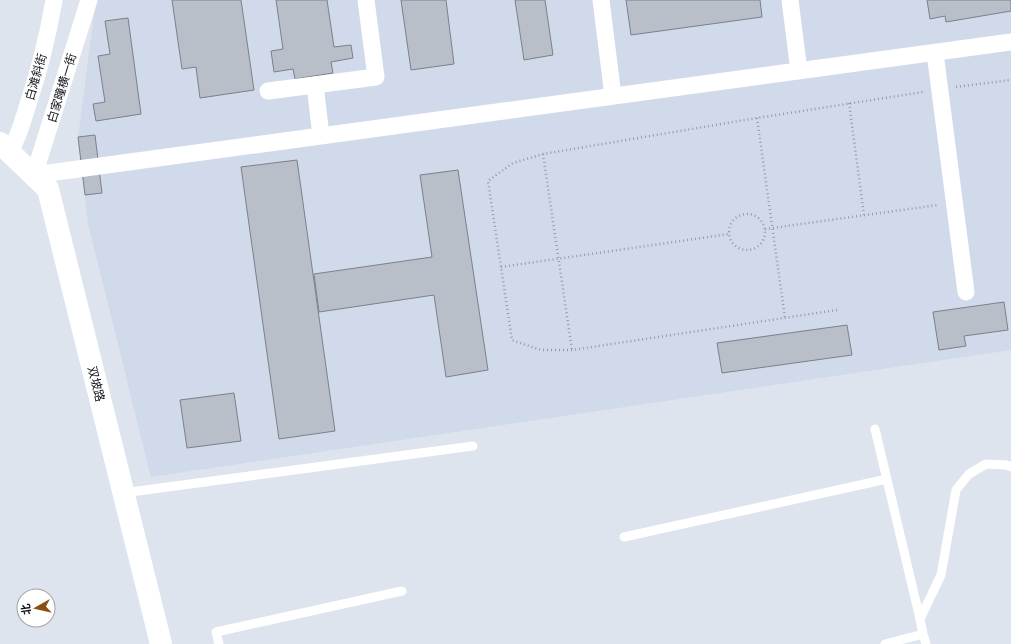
<svg xmlns="http://www.w3.org/2000/svg" width="1011" height="644" viewBox="0 0 1011 644" font-family="Figtree,'Noto Sans SC',sans-serif">
<rect width="100%" height="100%" fill="#dee4ed"/>
<path fill="#d0daea" d="M96,0H1011V350L151,477L88,224L78,137Z"/>
<path fill="#b9bfc8" stroke="#7b8189" d="M172,0H241L254,90L200,98L196,67L182,69Z
M276,0H327L334,47L351,45L353,58L331,62L333,73L295,79L293,69L274,72L271,51L283,49Z
M401,0H446L454,64L411,70Z
M515,0H545L553,55L524,60Z
M626,0H760L762,17L631,35Z
M927,0H1011V11L946,22L945,16L930,19Z
M128,18L141,114L96,121L93,104L105,102L98,56L110,54L105,21Z
M95,135L102,193L85,195L78,137Z
M297,160L335,431L279,439L241,167Z
M458,170L488,370L446,377L434,295L319,312L314,274L432,257L420,175Z
M1004,302L1008,330L964,336L966,346L939,350L933,312Z
M847,325L852,355L722,373L717,343Z
M234,393L241,441L187,448L180,400Z"/>
<g fill="none" stroke-linecap="round" stroke-linejoin="round">
<path stroke="#989ca3" stroke-width="2.5" stroke-dasharray="1 3" stroke-linecap="butt" d="M956,87L1011,80
M849,103L864,215
M757,118L785,318
M543,154L572,350
M729 232a18 18 0 1 1 36 0a18 18 0 1 1-36 0Z
M765,229L938,205
M501,267L729,234
M837,310L572,350H541L512,340L488,181L513,163L543,154L757,118L923,92"/>
<path stroke="#fff" stroke-width="9" d="M875,429L920,619
M123,493L473,446
M624,537L887,479
M923,634L926,644
M219,644L216,632L402,591
M885,644L923,634L920,619L941,575L956,490L969,474L986,464L1007,465L1011,467"/>
<path stroke="#fff" stroke-width="17" d="M89,0L34,175L1011,42
M601,0L613,96
M790,0L799,71
M935,53L966,292
M315,85L321,136
M268,91L376,77L366,0
M10,152C20,134 23,120 29,101C40,68 48,35 54,0"/>
<path stroke="#fff" stroke-width="22" d="M0,143L48,189L161,644"/>
</g>
<g text-anchor="middle" stroke-width="4" stroke-linejoin="round" paint-order="stroke">
<g font-size="12" fill="#121418" stroke="#fff">
<text transform="translate(36 77) rotate(-74)" y="4">白滩斜街</text>
<text transform="translate(62 88) rotate(-73)" y="4">白家疃横一街</text>
<text transform="translate(96 384) rotate(76)" y="4">双坡路</text>
</g>
</g>
<g transform="translate(36 608) rotate(262)"><circle r="19" fill="#ffffff" stroke="#a0a1a3"/>
<path d="M0-3L7 15L0 10L-7 15Z" fill="#8b4f0f"/>
<text y="-6" font-size="11" font-weight="bold" text-anchor="middle" fill="#121418">北</text>
</g>
</svg>
